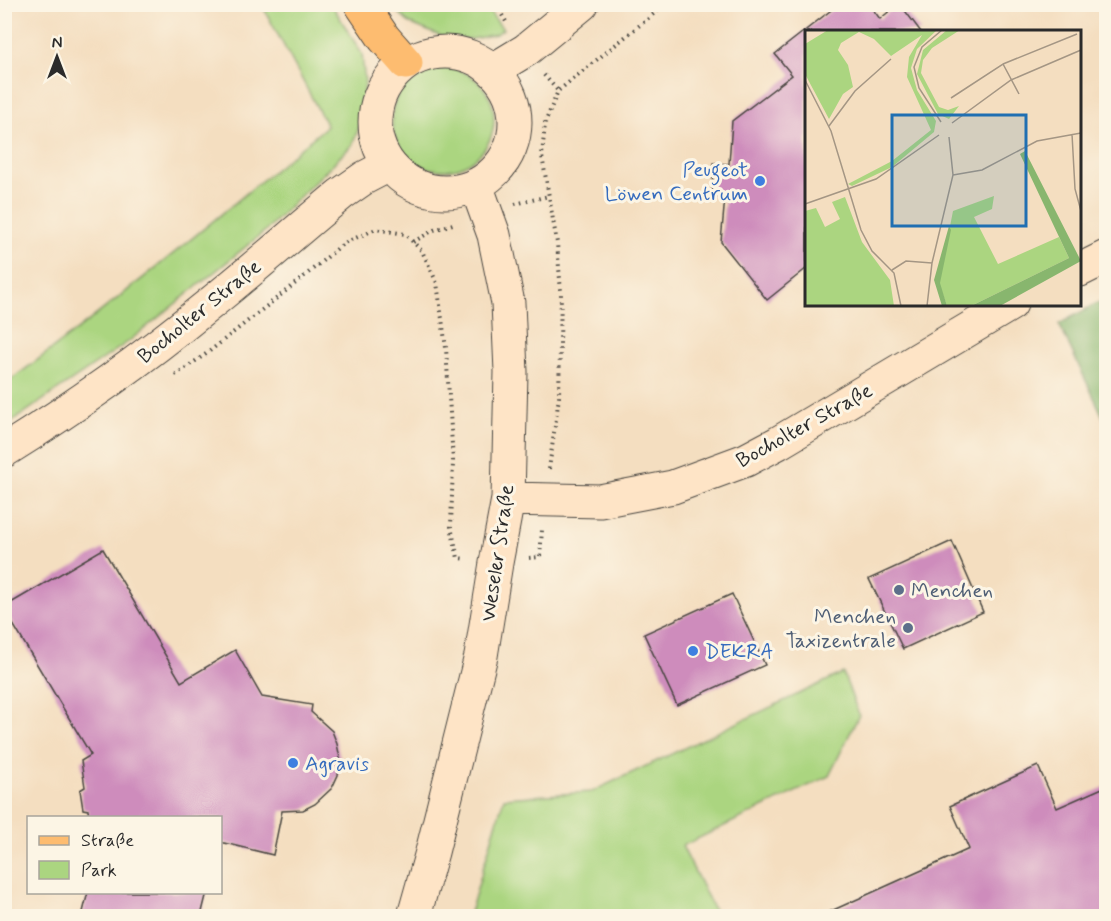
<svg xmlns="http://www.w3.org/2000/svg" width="1111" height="921" viewBox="0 0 1111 921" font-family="Mynerve,sans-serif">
<rect width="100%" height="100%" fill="#fcf5e5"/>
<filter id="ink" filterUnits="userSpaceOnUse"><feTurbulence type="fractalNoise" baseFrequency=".0167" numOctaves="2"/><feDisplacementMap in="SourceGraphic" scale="12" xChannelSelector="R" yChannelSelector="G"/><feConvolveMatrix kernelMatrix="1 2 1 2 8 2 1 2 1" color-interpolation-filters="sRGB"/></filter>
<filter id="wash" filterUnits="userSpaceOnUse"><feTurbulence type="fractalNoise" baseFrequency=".008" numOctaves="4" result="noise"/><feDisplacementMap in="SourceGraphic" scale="24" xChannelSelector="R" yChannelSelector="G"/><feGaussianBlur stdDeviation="1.35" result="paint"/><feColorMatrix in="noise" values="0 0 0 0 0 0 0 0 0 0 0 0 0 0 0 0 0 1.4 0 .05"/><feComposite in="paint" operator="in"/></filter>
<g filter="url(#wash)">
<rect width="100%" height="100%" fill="#f4dec0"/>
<path fill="#abd580" stroke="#6b8056" stroke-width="1.5" d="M262,5H332L362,54L365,83L360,125L352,145L264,232L128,342L5,426V384C116,303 222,214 327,126Z
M391,5H488L492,15L503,29L496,34L473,39L445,38L409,23Z
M392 119a51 51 0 1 1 102 0a51 51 0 1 1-102 0Z
M843,673L859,715L829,776L682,846L717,916H469L504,798L591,792Z"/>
<path fill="#88b66e" stroke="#5a704c" stroke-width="1.5" d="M1099,302L1106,320V423L1059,324Z"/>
<g id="blocks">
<path fill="#ce8cbc" d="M839,4H869L880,19L898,4H900L921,32H807V268L767,300L721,242L725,197H712L713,163L729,164L732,121L792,75L775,54Z
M952,541L983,612L903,649L869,579Z
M103,549L181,682L235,650L262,697L312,705L311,712L332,731L337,744L340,758L338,775L332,788L315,804L303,810L282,811L273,855L220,842V818H89L88,810L83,809L80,790L85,787L81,761L91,755L4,609V607Z
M732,594L765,665L677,705L644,634Z
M1038,766L1057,808L1107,786V916H820L969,849L950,806Z
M88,892H207L201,916H82Z"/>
</g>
</g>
<g filter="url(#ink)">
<use href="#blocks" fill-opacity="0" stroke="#494641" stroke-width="1.5"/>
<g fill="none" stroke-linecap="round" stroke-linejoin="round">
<defs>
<path id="secondary" d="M375 122a70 70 0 1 1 140 0a70 70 0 1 1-140 0Z
M493,70L526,50L582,4
M1080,270L1106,257
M4,451C73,408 139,362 201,311C249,273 294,233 341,194L364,178L389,165
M508,499L600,501L673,487L746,460L778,443L1011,304
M414,916L432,852L481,656L496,563L508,499L511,372L508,303L494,235L476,185"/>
<path id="primary" d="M361,4L384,38L406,63"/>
</defs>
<use href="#secondary" stroke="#494641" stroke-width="35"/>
<use href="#primary" stroke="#494641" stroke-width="35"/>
<path stroke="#494641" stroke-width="4" stroke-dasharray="1.5 4.5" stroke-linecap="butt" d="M498,4V8L508,25
M544,75L558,91
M515,204L549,196
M413,242L434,230L456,223
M175,375L206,354L301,279L344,243L376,229L405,234L422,251L437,283L446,348L453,461L451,527L458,558L466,559
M549,469L559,397L561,292L557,243L542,156L545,123L558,91L666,4
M529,558L540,557L542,530"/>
<use href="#secondary" stroke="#fee4c6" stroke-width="33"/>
<use href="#primary" stroke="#fdbc70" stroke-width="33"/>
</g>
</g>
<g fill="#3f7fe0" stroke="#fcf5e5" stroke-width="2">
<circle cx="760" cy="181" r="6"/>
<circle cx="693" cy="651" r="6"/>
<circle cx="293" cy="763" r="6"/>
</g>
<g fill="#5c6f8a" stroke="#fcf5e5" stroke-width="2">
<circle cx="899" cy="590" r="6"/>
<circle cx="908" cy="628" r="6"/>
</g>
<g text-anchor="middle" stroke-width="6" stroke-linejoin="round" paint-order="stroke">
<g font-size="21" fill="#366cbe" stroke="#fcf5e5" text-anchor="start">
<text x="748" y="176" text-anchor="end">Peugeot<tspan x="748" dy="24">Löwen Centrum</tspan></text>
<text x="705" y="658">DEKRA</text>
<text x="305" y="770">Agravis</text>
</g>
<g font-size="21" fill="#2b2b2b" stroke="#fcf5e5">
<text transform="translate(199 311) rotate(-39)" y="7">Bocholter Straße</text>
<text transform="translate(804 425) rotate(-29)" y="7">Bocholter Straße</text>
<text transform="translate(497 553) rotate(-82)" y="7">Weseler Straße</text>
</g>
<g font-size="21" fill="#4e5e75" stroke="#fcf5e5" text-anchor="start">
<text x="911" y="597">Menchen</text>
<text x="896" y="623" text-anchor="end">Menchen<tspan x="896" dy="24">Taxizentrale</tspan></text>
</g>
</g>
<g transform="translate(805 30)">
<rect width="276" height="276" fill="#f4dec0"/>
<path d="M23,0H132L112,19L106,38L112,60L131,91L129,102L87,137L47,156L43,154L87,131L126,100L102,47L104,27L117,5L86,26L69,9L54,2L36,13L33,20L43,35L48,57L38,64L24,89L0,44V14ZM142,0H155L127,18L118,30L116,43L134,77L143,80L154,76L144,89L133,84L112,44L118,20ZM189,166L187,179L169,187L193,234L254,207L264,228L166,276H142L134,253L148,181ZM40,167L57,212L85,250L89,276H0V181L11,178L20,197L35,189L27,172Z" fill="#abd580"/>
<path d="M220,121L276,231L195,276H166L264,228L215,124ZM144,196L146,200L135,253L142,276H137L129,250Z" fill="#88b66e"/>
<path fill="none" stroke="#a49684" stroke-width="1.5" d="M198,34L272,4M0,50L26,101L56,200L67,221L89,243L96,276M146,68L198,34L214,64M136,92L114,58L109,37L117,17L137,0M147,93L206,50L276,20M24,96L50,61L86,29M267,104L270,159L276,181M148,145L177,140L232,111L276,103M0,174L71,149L134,105M87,240L101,231L127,233M122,276L127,233L148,145L144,107"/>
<path fill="#1f6fb2" fill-opacity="0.15" stroke="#1f6fb2" stroke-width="3" d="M87,85H221V196H87Z"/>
<rect width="276" height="276" fill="none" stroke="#2b2b2b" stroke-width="3"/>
</g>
<rect width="1111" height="921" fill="none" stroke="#fcf5e5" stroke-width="24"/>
<rect x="27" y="816" width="195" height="78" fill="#fcf5e5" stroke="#a8a49b" stroke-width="1.5"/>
<rect x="39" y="836" width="30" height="9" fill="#fdbc70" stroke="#a8a49b" stroke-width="1.5"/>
<text x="81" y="846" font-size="18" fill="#2b2b2b">Straße</text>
<rect x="39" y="861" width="30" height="18" fill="#abd580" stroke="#a8a49b" stroke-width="1.5"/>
<text x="81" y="876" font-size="18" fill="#2b2b2b">Park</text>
<g transform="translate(57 57)" stroke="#fcf5e5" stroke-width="4.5" paint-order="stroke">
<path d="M0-4.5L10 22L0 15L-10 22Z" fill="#2b2b2b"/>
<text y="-9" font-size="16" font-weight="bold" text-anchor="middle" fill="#2b2b2b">N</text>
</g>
</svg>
